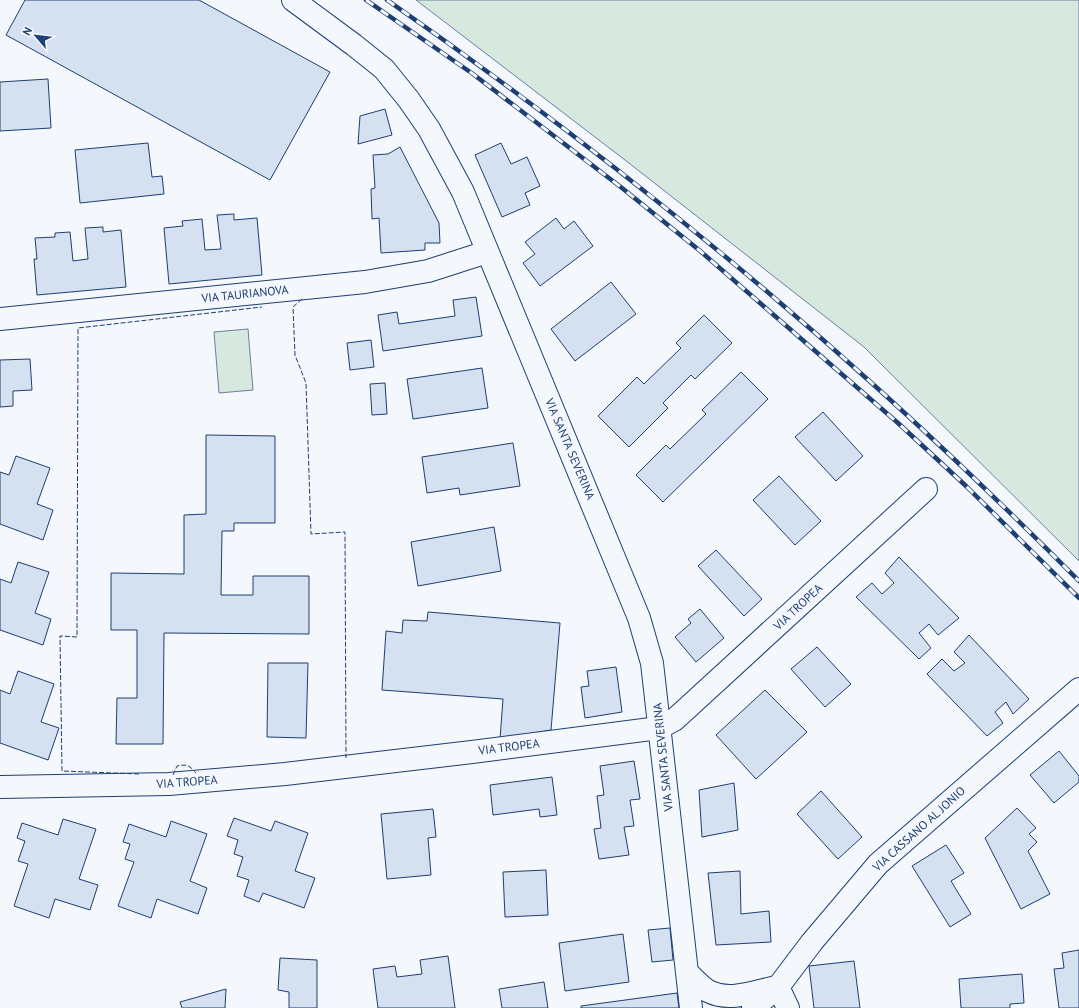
<svg xmlns="http://www.w3.org/2000/svg" width="1079" height="1008" viewBox="0 0 1079 1008" font-family="'PT Sans',sans-serif">
<rect width="100%" height="100%" fill="#f4f7fb"/>
<path fill="#d7e8df" stroke="#687fa3" d="M416,0H1079V561L864,347L625,160Z
M248,329L253,390L219,393L214,332Z"/>
<path fill="#d5e0f0" stroke="#1d3f73" d="M25,0H199L330,72L270,180L6,35Z
M48,79L51,128L0,131V82Z
M385,109L392,135L358,144L360,116Z
M148,143L152,177L162,176L164,194L80,203L75,150Z
M501,143L511,164L527,157L540,186L525,193L530,205L502,217L475,155Z
M400,147L439,223L440,243H425V250L381,253L379,218L372,219L371,189L375,188L373,155L388,154Z
M234,214V220L257,218L262,275L169,284L164,228L183,226L182,221L202,219L205,250L221,249L217,215Z
M556,218L564,229L574,221L593,246L540,286L523,263L535,254L525,242Z
M103,227V232L121,230L126,287L37,295L34,259H37L35,238L55,237V233L70,232L73,261L88,259L85,228Z
M611,282L636,314L575,361L551,329Z
M476,297L482,336L383,351L378,315L397,312L399,324L455,316L453,300Z
M704,315L732,343L695,379L691,375L663,403L668,408L629,447L598,416L637,377L644,384L681,348L676,343Z
M371,340L374,367L350,370L347,343Z
M30,359L32,390L13,391V406L0,407V360Z
M482,368L488,408L413,419L407,379Z
M741,372L768,399L663,502L636,475L666,445L670,449L706,414L702,410Z
M385,383L387,414L372,415L370,384Z
M823,412L863,456L836,481L795,437Z
M206,435L275,436V523H234V531H222L221,595H253V576H309V634L164,633L163,744H116L117,698H137V630H111V573L184,574V515L206,514Z
M513,443L520,486L460,495L459,488L427,493L422,457Z
M16,456L50,468L37,504L53,510L43,540L0,524V472L9,475Z
M779,476L821,521L795,545L753,500Z
M494,527L501,571L418,586L411,542Z
M716,550L762,599L744,616L698,566Z
M899,557L959,618L938,635L929,624L919,633L931,648L919,659L856,597L872,583L882,594L894,583L885,573Z
M18,562L49,572L35,613L51,619L43,645L0,630V579L11,583Z
M700,609L724,638L696,662L675,637L691,623L688,619Z
M428,612L560,623L551,730L500,739L503,699L382,690L386,631L402,633L403,620L427,621Z
M969,635L1029,699L1013,714L1006,702L995,712L1003,723L987,736L927,674L942,659L954,671L965,663L954,652Z
M817,647L851,684L825,707L791,669Z
M268,663H308L306,738L267,737Z
M616,667L622,712L585,718L581,687L589,686L587,671Z
M18,671L54,684L41,722L59,728L48,760L0,743V690L10,694Z
M765,690L807,732L756,779L716,735Z
M1059,751L1079,776V782L1054,803L1030,775Z
M634,761L640,799L630,800L634,826L624,827L629,855L599,859L594,829L601,828L597,796L604,795L600,766Z
M552,777L557,815L540,817L539,809L493,815L490,785Z
M734,783L738,830L702,837L699,790Z
M821,791L862,837L838,859L797,814Z
M1017,808L1036,828L1029,834L1037,842L1028,851L1050,894L1021,909L985,838Z
M433,809L436,837L428,838L431,875L387,879L381,814Z
M234,818L271,831L275,821L308,833L295,871L315,878L304,908L263,893L259,902L244,896L249,880L237,876L243,857L234,854L238,840L227,836Z
M63,819L96,829L79,879L98,885L90,910L55,899L49,918L14,906L28,864L18,861L25,841L17,838L22,823L58,835Z
M171,821L207,834L190,881L207,888L198,914L157,899L151,918L118,906L134,862L125,859L130,844L123,842L129,824L166,837Z
M946,845L964,873L951,881L971,914L950,927L912,866Z
M546,870L548,915L505,917L503,872Z
M740,871L741,914L769,911L771,942L716,945L708,873Z
M670,928L673,960L652,962L648,930Z
M623,934L629,982L565,991L559,943Z
M1079,950V1008H1059L1054,969L1064,968L1062,953Z
M448,956L455,1008H378L373,969L395,966L397,977L422,974L420,960Z
M280,958L317,960V1008H289V992L278,990Z
M854,961L860,1008H814L809,966Z
M1022,974L1024,1003L1010,1004V1008H961L959,979Z
M544,982L548,1008H502L499,989Z
M226,989L225,1008H182L180,1002Z
M677,993L679,1008H581V1006Z"/>
<g fill="none" stroke-linecap="round" stroke-linejoin="round">
<defs>
<path id="minor" d="M293,0L354,45L384,69L409,100L429,129L463,192L639,618L652,663L691,1008
M0,319L365,282L428,271L487,252
M0,787L169,784L285,774L472,752L659,728L674,720L684,711L926,489
M687,972C693,978 700,986 708,991C729,1002 754,992 776,987
M778,987L788,1008
M753,1008L778,987L812,942L878,864L1079,689"/>
</defs>
<use href="#minor" stroke="#1d3f73" stroke-width="24"/>
<use href="#minor" stroke="#f4f7fb" stroke-width="22"/>
<defs>
<path id="rail" d="M366,0L473,74L622,188L699,250L898,423L966,486L1079,598
M387,0C558,119 721,247 875,386C945,449 1013,515 1079,581"/>
</defs>
<use href="#rail" stroke="#1d3f73" stroke-width="4.5"/>
<use href="#rail" stroke="#f4f7fb" stroke-width="3" stroke-dasharray="9" stroke-linecap="butt"/>
<path stroke="#1d3f73" stroke-width="1" stroke-dasharray="5 2" stroke-linecap="butt" d="M302,299L293,307L295,355L306,383L311,534L345,532L346,758
M139,774L62,771L60,636L77,637L78,328L262,307
M173,775L177,766C187,764 189,765 196,773"/>
</g>
<g text-anchor="middle" stroke-width="3" stroke-linejoin="round" paint-order="stroke">
<g font-size="12" fill="#1d3f73" stroke="#f4f7fb">
<text transform="translate(245 294) rotate(-6)" y="4">VIA TAURIANOVA</text>
<text transform="translate(570 449) rotate(67)" y="4">VIA SANTA SEVERINA</text>
<text transform="translate(798 607) rotate(-43)" y="4">VIA TROPEA</text>
<text transform="translate(509 747) rotate(-7)" y="4">VIA TROPEA</text>
<text transform="translate(663 757) rotate(-96)" y="4">VIA SANTA SEVERINA</text>
<text transform="translate(187 782) rotate(-4)" y="4">VIA TROPEA</text>
<text transform="translate(919 829) rotate(-42)" y="4">VIA CASSANO AL JONIO</text>
</g>
</g>
<g transform="translate(36 36) rotate(298)" stroke="#f4f7fb" stroke-width="3" paint-order="stroke">
<path d="M0-3L7 15L0 10L-7 15Z" fill="#1d3f73"/>
<text y="-6" font-size="11" font-weight="bold" text-anchor="middle" fill="#1d3f73">N</text>
</g>
</svg>
